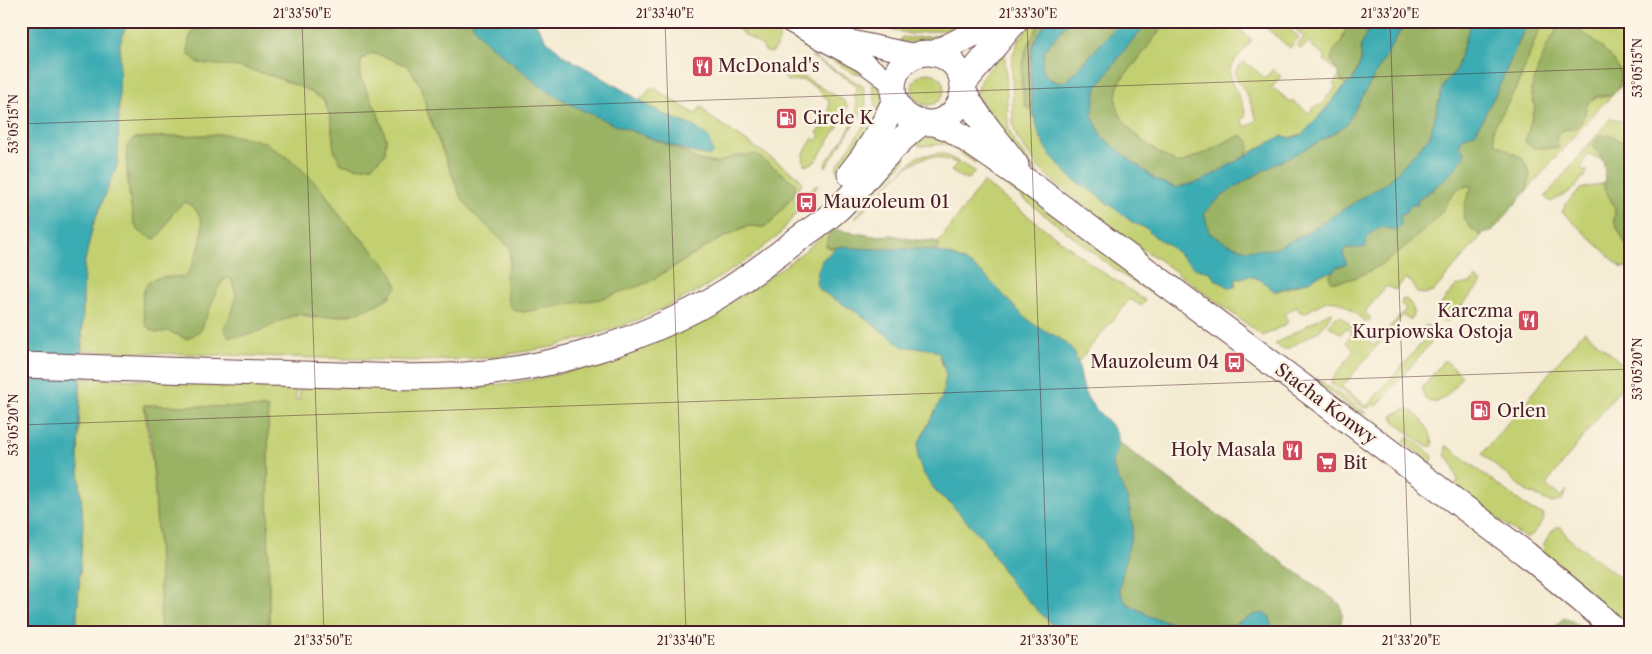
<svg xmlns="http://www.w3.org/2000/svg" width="1652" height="654" viewBox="0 0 1652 654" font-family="'Libre Caslon Text',serif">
<rect width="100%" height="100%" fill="#fcf5e5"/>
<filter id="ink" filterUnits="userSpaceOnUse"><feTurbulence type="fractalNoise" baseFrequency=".02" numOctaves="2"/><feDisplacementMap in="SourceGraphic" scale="10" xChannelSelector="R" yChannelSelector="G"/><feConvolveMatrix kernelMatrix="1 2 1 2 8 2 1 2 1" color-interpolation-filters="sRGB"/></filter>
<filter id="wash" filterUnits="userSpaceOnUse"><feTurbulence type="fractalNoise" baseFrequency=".0096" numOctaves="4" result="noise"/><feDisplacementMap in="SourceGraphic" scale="20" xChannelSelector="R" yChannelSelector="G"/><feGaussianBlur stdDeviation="1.12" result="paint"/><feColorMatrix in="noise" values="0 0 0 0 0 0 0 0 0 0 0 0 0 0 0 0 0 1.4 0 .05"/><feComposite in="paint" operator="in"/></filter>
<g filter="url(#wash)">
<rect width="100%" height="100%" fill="#f4ebd3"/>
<path fill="#c2d071" stroke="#86784e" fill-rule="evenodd" d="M127,21H199L189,39L198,63C212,64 227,64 240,67C257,71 317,88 325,102C333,116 332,134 334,150L372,166L384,154L386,138L377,111L360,77L361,60L372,53L389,58L408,66L421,86L428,114L461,197L510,248L508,304L514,310L523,312L647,283L716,241L747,226L763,227L771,223L794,194L716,163L698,160L674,147L690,152L695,127L661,113L640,100L652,87L695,114L699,109L702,107L709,116L798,176L802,183L794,194V201L796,202C805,197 809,188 818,185L779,235L751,257L700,290L647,316L614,329L552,347L487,358L421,361L82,351L84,265L93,225L118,163L120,43ZM226,134L322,189L343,220L378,256L391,273V296L375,305L350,315L315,318L298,314L283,320L225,327C234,311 241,295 230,278L223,280L217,290L201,330L187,339L168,331L156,278L186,277C199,255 216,217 185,202L175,208L169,220L135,138Z
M728,21H769L779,29V42L773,52L768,53L764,50L763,46L745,35Z
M866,21L879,22L972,21L953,29L910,34L869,24Z
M1031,21H1041L1025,51L1022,70L1021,84L1028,109L1032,106L1034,117L1072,179L1093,192L1132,222L1147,229L1154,236L1167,244L1195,268L1210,272L1216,280L1230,288L1235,280C1254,272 1260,279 1274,291H1278L1312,280L1316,276L1334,271L1450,199C1455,189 1461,187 1472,185L1463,216L1470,227L1480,235L1483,234L1433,292L1425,294L1417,293L1414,289V285L1406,278L1395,290L1386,286L1365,312L1370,317V320L1368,322C1363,321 1359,317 1355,313C1333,294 1328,299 1305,313L1300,312L1297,307L1284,314L1288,321L1286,324L1263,336L1164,263L1127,239L1051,180L1039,168L1017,138L1013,125L1012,58L1018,42Z
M1168,21H1229L1252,40C1246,48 1237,56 1232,65C1222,81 1247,99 1245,117L1241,120L1246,127L1257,120L1248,97L1235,76L1236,70L1244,61L1265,78L1273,69L1281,76L1271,89L1273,91L1275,89L1290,102L1292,100L1309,113L1316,105L1319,107L1336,87L1333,84L1340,76L1341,81L1346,84L1317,119L1302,134L1268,143L1247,155L1249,148L1229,140L1207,152L1178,164C1151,149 1102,119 1120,82C1124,75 1130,69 1135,64C1145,49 1156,35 1168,21Z
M1272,21H1280L1299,37L1290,48L1266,28Z
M1286,21H1349L1341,43L1333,52L1331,60L1339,73L1324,60L1326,57L1310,45L1312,43L1310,41L1301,49L1297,46L1304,37Z
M1544,21H1631C1631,36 1633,51 1631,66C1629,81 1611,97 1600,107L1527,190L1530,174L1523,159L1495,143L1493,129L1518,85L1535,40ZM1569,22C1590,39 1605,48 1620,71L1610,96L1597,97L1590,100L1586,107L1585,115L1573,128C1564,129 1560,130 1556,139L1559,146L1525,142L1535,108L1531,90L1538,69L1548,44L1559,26Z
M949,35L930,42H899L902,37L909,38Z
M808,46C824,46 851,60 861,73L855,74L818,52L802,47Z
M1005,52L1008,126L1013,140L1039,175L1016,153L977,95L981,78Z
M811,56L863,86L866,105L826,167L825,164C836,147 868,114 853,95L858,86Z
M787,70L793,71L843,100L847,105L844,117L815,162L808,165H805C800,155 808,147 813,138L816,141L820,136L817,133L821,126L824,129L827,124L825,122L829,114V102L817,88L803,80L787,81L784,76Z
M912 89a16 16 0 1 1 32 0a16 16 0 1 1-32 0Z
M874,79C887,94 884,98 877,115L872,83Z
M1611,118L1631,124V162L1593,146L1603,160L1587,154L1581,169L1587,171L1584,178L1582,177C1574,194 1565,192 1553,201L1550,202L1545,197Z
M868,126L871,128L840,168L837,170V166L863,127Z
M936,133L976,161L975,163L947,144L920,146L912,141L924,135Z
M900,153L905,156V160L902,165L871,196L856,200Z
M942,153L975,171L969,179L962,178L951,171L957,163C948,160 939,157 930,157C904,159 875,202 855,218L856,215L918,156Z
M986,165L1153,290L1152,293L1125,277L986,170Z
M983,182L1098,269L1146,301L1141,306L1130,299L1078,362L1071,348L1061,339L1033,324L1013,306L935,250L939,248L938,243Z
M1605,183L1604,188L1615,207L1614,221L1631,255V263L1628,267L1622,268L1562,212L1567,203L1580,189Z
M831,229L837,230L830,233L827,238L830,248H836L822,260L816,283L821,291L858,313L903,347L931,349L939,353L946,375L942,398L918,444L937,493L951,504L983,539L1011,583L1060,633H269L268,408L144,405L154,477L161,594L160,633H76L83,523L78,456L81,378L296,385V400H299L300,385C343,385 386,385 429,385C450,385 472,387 493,385C620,372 736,311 831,229Z
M1476,278L1481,282V284L1449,320L1446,321L1441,319C1434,308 1447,297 1453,289L1456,286L1470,283Z
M1405,299C1413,303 1415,312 1411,320L1403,315L1342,387L1367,406L1428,336L1420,330L1426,326C1432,326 1436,330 1436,337L1377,406L1374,404L1371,407L1364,408L1331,383V381L1353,352L1354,349L1346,342L1352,333L1346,328L1341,334L1329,326L1335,318L1340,316L1374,345L1406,309L1401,304L1402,300Z
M1333,312L1320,330L1288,349H1282L1275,344L1328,313Z
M1584,331L1627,368L1630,376L1546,485L1561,497L1567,490L1562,500L1552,503L1526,491L1482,454Z
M1443,361H1446L1462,376C1453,387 1441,411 1425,399L1422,389Z
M1316,378L1366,413L1357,412L1319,384Z
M1404,409C1420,411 1432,432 1433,446H1425L1395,422L1392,416Z
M1407,438H1410L1433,456L1432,462L1430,463L1404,442Z
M1446,445L1531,510L1543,514L1544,520L1532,535L1525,538L1489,513L1455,484L1458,481L1450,459L1445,456Z
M1556,527H1561L1568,538L1631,586V629L1544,554C1541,543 1549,535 1556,527Z"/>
<path fill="#99b263" stroke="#726847" d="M199,21H472L474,26L544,89L578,108L613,124L674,147L698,160L716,163L734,156L756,154L796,184L794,194L771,223L763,227L747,226L716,241L647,283L600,299L523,312L514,310L508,304L505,275L510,266V248L474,214L461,197L428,114L421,86L408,66L389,58L372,53L361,60L360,77L377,111L386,138L385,154L372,166L359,168L341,164L334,150L331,119L324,100L307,90L276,77L239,67L198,63L188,53L189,39Z
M1041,21H1048C1042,30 1035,38 1032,49C1028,66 1030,89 1032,106L1028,109L1025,106C1018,68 1022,54 1041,21Z
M1069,21H1121L1068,80L1059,83L1047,78L1042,67L1044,51Z
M1149,21H1168C1156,35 1146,49 1135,64C1130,69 1124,75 1120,82C1102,119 1151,149 1178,164L1207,152L1229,140L1241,135L1249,141V148L1247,155L1202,181L1176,188L1156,180L1102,137L1092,115L1097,87L1125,49Z
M1349,21H1372L1361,46V61L1352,82L1346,84L1341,81L1337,70L1331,60L1333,52L1341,43Z
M1406,21H1471L1456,70L1443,86L1430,136L1389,181L1300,237L1274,249L1246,250L1227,244L1209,233L1204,213C1209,208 1215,201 1221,197C1259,168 1306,152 1346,125Z
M1528,21H1544L1535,40L1518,85L1493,129L1495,143L1523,159L1530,174L1527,190L1503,219L1493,230L1480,235L1470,227L1463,216L1465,204L1472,186C1465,186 1460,187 1454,192C1448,197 1446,208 1440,214C1418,238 1365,286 1331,281L1329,276L1334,271L1345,248L1365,247C1366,236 1371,232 1381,227L1391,229L1401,225L1400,214L1411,205L1435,188L1459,147L1462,138L1475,133L1496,93Z
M1569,22C1586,36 1610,49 1619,70C1621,74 1620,81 1620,86L1610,96C1604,96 1596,95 1591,100C1583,106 1587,118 1579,125C1570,133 1562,124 1556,139L1559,146L1557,148H1534L1525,142L1535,108L1531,90L1538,69L1548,44L1559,26Z
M226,134L265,142L296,164L322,189L343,220L378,256L392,273L397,287C382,310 342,318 317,317C311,317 304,313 298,314C293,314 287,318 283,320C266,328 248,339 228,336L224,327C234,312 241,294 230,278L223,280L217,290L201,330L187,339L168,331L157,333L147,327C142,313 136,282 158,278C166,276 177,277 186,276C198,255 216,216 185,202C167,213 170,227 155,239C149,237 139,233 136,227C130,218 125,157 127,146C129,143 132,141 135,138Z
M1599,135L1613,136L1625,144L1631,162V255L1614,221L1615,207L1604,188L1605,170L1603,160L1593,146Z
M837,230L874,236L892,235L915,240L934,241L939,244V248L935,250C913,248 891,249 869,249C856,248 843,246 830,248L826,246C827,237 829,234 837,230Z
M144,405L268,408L269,633H160C161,593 159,553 156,513C154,477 153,440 144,405Z
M1119,443L1340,604C1344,616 1342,623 1335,633H1272L1270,617L1254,615L1233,625L1206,628L1181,625L1151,617L1125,602L1119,589L1122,570L1112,465Z
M1564,618L1572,621L1588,633H1554L1557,624Z"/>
<path fill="#3aacb3" stroke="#42666f" d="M21,21H127L120,43L118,163L93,225L84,265L78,456L83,523L76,633H21Z
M472,21H534L547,41L566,57L593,72L661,113L695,127L709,137L713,153L709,156L690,152L613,124L578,108L544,89L484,40L473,26Z
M1048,21H1069L1044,51L1042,67L1047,78L1059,83L1068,80L1121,21H1149L1125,49L1097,87L1092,115L1102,137L1156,180L1176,188L1202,181L1268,143L1283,136L1292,138L1302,134L1317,119L1346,84L1352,82L1361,61V46L1372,21H1406L1346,125C1307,152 1259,168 1221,197C1215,201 1209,207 1204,213L1209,233L1228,244L1246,250L1274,249L1300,237L1389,181L1430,136L1443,86L1456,70L1471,21H1528L1496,93L1475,133L1462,138L1459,147L1465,152C1460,170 1433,189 1418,199L1417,205H1411L1406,213L1400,214L1401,225L1397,229H1391L1381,227C1371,232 1366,236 1365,248H1345L1343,254L1347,264L1337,267L1334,271L1316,276L1312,280L1274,291C1260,279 1254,272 1235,280L1236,286L1231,288L1216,280L1210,272L1195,268L1167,244L1154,236L1147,229L1132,222L1093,192L1072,179L1047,151L1039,134L1034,117L1031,96V64L1032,49L1038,34Z
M843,246C880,254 919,242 955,257C989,270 1005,302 1032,323C1044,333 1060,335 1070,347C1082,361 1079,382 1087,397C1094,410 1110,421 1116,432C1122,442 1115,456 1112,465L1128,501L1133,528L1119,589L1125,602L1151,617L1181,625L1206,628L1233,625L1254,615L1263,613L1270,617L1272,633H1060L1011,583L983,539L951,504L937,493L923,473L918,459V444L942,398L946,375L939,353L931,349L903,347L858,313L821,291L816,283L818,271L822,260L836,248Z"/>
</g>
<g filter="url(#ink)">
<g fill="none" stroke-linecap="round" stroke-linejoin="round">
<defs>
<path id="tertiary" d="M788,21L863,62L894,85
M831,32L849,40L918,55"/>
<path id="primary" d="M893 88a35 35 0 1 1 70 0a35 35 0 1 1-70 0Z
M933,54L977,32L992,21
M963,84L1015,21
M963,90C977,118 998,140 1016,165
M934,123L951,129L1028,182L1298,383L1526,554L1597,613L1617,633
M850,174C869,151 883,127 895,100
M21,365C115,368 209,372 302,374C356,375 411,379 465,375C556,368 647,340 725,292C752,275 776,256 801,237C814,227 828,219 840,207C868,179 890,145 923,122"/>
</defs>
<use href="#tertiary" stroke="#643e44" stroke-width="22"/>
<use href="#primary" stroke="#643e44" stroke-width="27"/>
<use href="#tertiary" stroke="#fff" stroke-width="20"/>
<use href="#primary" stroke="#fff" stroke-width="25"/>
</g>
</g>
<path fill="none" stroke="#4a1f2b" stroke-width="1" stroke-opacity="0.45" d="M302,21L324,633M665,21L686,633M1027,21L1049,633M1390,21L1411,633M21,124L1631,68M21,425L1631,369"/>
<defs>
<symbol id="restaurant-square" viewBox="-11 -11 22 22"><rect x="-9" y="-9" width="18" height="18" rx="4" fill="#d1495b" stroke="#fcf5e5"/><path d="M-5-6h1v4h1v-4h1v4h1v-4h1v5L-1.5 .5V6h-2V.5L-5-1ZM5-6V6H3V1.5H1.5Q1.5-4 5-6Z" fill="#fff"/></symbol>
<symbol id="fuel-square" viewBox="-11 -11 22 22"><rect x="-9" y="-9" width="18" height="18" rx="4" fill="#d1495b" stroke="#fcf5e5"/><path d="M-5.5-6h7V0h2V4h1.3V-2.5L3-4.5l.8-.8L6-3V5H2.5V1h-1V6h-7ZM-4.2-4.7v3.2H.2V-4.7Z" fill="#fff"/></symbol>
<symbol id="bus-square" viewBox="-11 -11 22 22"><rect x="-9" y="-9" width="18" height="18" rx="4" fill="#d1495b" stroke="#fcf5e5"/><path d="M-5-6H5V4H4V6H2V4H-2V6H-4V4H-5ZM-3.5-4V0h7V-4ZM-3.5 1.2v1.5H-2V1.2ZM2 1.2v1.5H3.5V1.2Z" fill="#fff"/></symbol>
<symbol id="supermarket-square" viewBox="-11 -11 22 22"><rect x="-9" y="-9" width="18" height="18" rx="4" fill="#d1495b" stroke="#fcf5e5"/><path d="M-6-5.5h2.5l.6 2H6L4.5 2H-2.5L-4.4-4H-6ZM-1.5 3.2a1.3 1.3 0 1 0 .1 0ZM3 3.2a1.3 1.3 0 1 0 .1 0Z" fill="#fff"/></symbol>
</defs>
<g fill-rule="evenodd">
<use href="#restaurant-square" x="690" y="54" width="25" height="25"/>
<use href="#fuel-square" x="774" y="106" width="25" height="25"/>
<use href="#bus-square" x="794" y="190" width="25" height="25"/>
<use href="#restaurant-square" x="1516" y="308" width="25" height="25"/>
<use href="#bus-square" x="1222" y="350" width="25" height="25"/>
<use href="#fuel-square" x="1468" y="398" width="25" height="25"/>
<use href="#restaurant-square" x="1280" y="438" width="25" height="25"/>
<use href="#supermarket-square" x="1314" y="450" width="25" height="25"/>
</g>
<g text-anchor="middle" stroke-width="5" stroke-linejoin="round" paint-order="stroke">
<g font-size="18" fill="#4a1f2b" stroke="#fcf5e5" text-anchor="start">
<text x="718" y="72">McDonald's</text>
<text x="803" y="124">Circle K</text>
<text x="823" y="208">Mauzoleum 01</text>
<text x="1513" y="317" text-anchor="end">Karczma<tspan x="1513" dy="21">Kurpiowska Ostoja</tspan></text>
<text x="1219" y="368" text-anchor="end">Mauzoleum 04</text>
<text x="1497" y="417">Orlen</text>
<text x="1276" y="456" text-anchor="end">Holy Masala</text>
<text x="1343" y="469">Bit</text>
</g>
<g font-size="18" fill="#4a1f2b" stroke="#fcf5e5">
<text transform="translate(1326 404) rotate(37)" y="6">Stacha Konwy</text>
</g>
</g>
<rect width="1652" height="654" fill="none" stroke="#fcf5e5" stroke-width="55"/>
<rect x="28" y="28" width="1596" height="598" fill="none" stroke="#4a1f2b" stroke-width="2"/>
<g font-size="12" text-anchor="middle" fill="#4a1f2b">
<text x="302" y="18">21°33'50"E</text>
<text x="665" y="18">21°33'40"E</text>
<text x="1028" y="18">21°33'30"E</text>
<text x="1390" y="18">21°33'20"E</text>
<text transform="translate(1638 68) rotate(-90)" y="4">53°05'15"N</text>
<text transform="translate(14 124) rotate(-90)" y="4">53°05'15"N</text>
<text transform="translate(1638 369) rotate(-90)" y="4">53°05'20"N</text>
<text transform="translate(14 425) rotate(-90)" y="4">53°05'20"N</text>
<text x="323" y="645">21°33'50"E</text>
<text x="686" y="645">21°33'40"E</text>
<text x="1049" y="645">21°33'30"E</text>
<text x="1411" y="645">21°33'20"E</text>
</g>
</svg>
